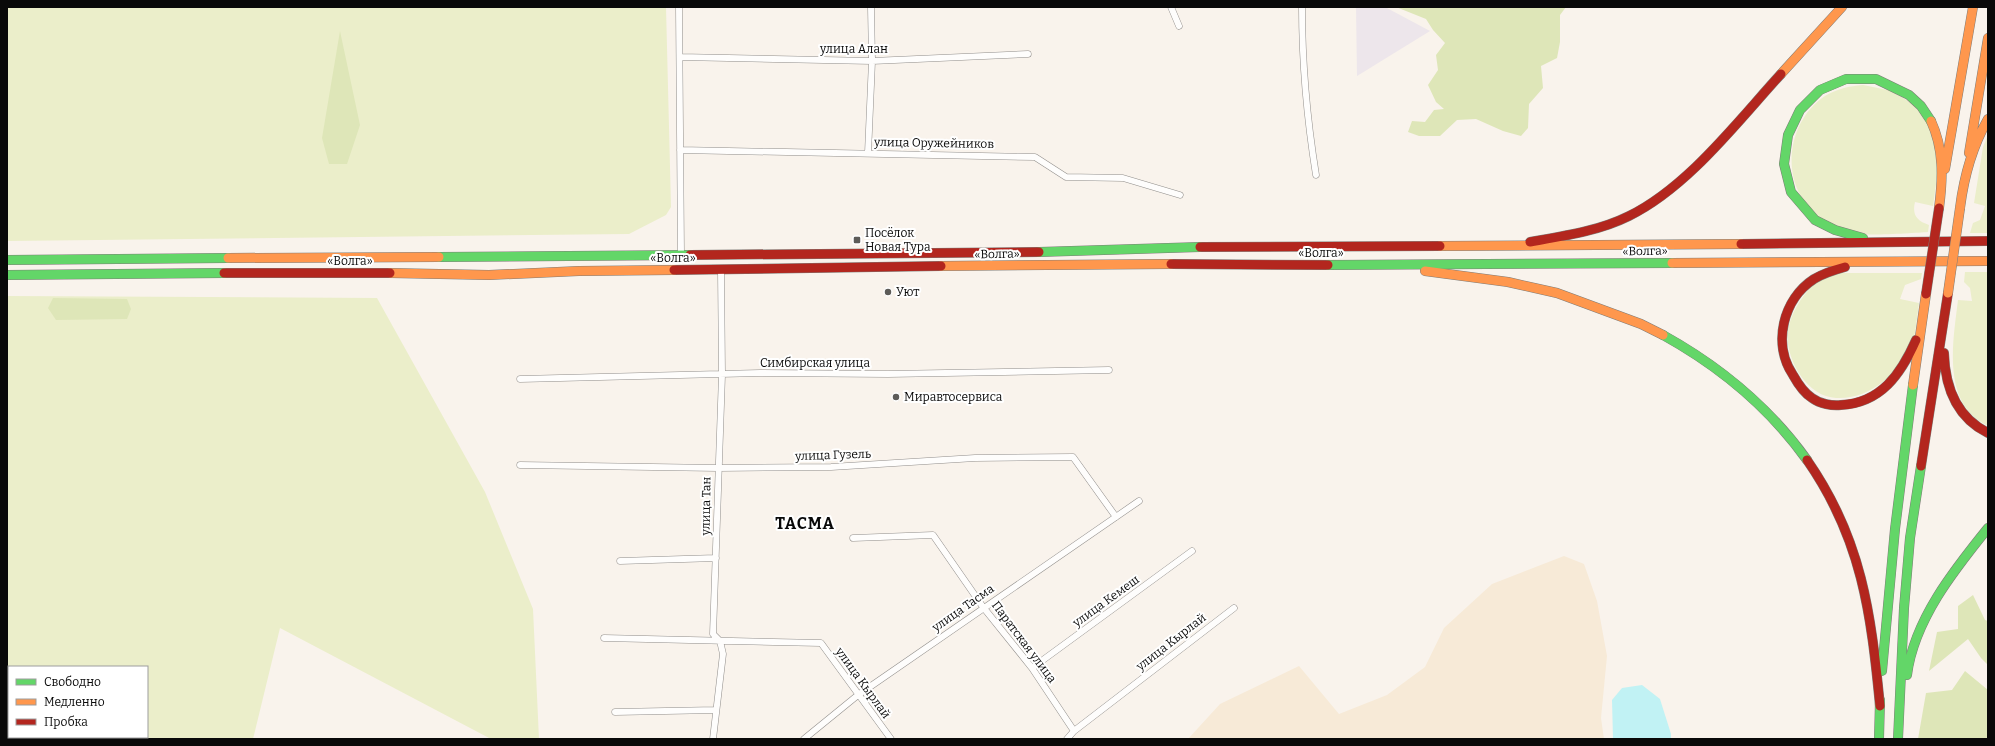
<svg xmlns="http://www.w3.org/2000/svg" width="1995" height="746" viewBox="0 0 1995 746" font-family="Bitter,serif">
<rect width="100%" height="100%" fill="#f9f3ec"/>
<path fill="#ede6eb" d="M1356,7H1385L1430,31L1357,76Z"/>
<path fill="#f7ead7" d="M1564,556L1584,564L1597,601L1607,656L1601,718L1604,739H1188L1220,704L1299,666L1339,714L1387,695L1425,667L1444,628L1492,584Z"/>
<path fill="#ebeeca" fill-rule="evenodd" d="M7,7H666L671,207L666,215L629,234L7,241Z
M1863,85L1893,91L1914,105L1933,127L1938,170L1933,206L1915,202C1912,214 1916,221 1929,225L1928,232C1913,233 1858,237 1846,232C1837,229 1823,224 1816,218C1811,214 1807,206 1804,201C1781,169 1791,118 1825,96C1837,89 1849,86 1863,85Z
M1988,135V233H1970L1973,223L1980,220L1985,206L1974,203L1983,147Z
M1965,272H1988V426C1941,404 1953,342 1958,300L1972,301L1970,288L1964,282Z
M1834,273H1922L1921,279L1905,285L1900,299L1919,303C1917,316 1916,330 1913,342C1909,357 1895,372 1884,381C1870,392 1854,399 1836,398C1806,397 1784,357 1788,330C1791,313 1801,297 1813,285C1818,280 1828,277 1834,273Z
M7,296L377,298L485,492L533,609L539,739H491L280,628L253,739H7ZM9,667H147V737H9Z"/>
<path fill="#dee6b8" d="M1566,7L1560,15V42L1557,58L1541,66L1543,88L1529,104L1528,128L1521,136L1503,131L1476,119L1457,120L1440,136H1419L1408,132L1412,121L1425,122L1434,110L1444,109L1436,102L1428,85L1438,70L1436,55L1445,43L1433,30L1426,19L1396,7Z
M340,31L360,125L347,164H329L322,138Z
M53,298L127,299L131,309L127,319L56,320L48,308Z
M1973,595L1985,620L1988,621V665L1981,658L1968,639L1929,671L1937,632L1958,629V606Z
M1965,671L1988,690L1987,739H1918L1926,693L1952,690Z"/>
<path fill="#c1f2f4" d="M1642,685L1660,699L1671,734V739H1613L1612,700L1622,688Z"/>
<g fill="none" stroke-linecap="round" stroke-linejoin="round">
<defs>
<path id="street" d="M679,7L681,255
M1171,7L1179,26
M1302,7C1302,64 1307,119 1316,175
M680,57L872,61L1028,54
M680,150L1035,157L1066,177L1123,178L1180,195
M868,153L872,61L871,7
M520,379L760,373L888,374L1109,370
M520,465L718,468L831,467L975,458L1073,457L1116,517
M853,538L933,535L983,607L1032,668L1074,731
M620,561L716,558
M604,638L821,643L891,739
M1032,668L1192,551
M615,712L716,710
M713,739L723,654L720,641L713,634L722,375L721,270
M804,739L858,695L1139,501
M1067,739L1074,731L1234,608"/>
<path id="fast" d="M1863,238L1835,230L1815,220L1791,192L1784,164L1788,135L1800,110L1820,90L1846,79H1876L1909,95L1921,106L1931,121
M1039,252L1200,247
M439,257L690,255
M7,260L228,258
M1328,265L1672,263
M7,275L224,273
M1663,335C1719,366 1769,407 1807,460
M1882,671L1895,529L1913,385
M1907,675C1914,620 1954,570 1988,528
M1879,739L1880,700
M1898,739L1904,608L1910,538L1921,466"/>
<path id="slow" d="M1781,74L1842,7
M1931,121C1944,149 1943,178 1939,208
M1969,153L1988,38
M1945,169L1973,7
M1960,208C1964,176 1972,147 1988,119
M1440,246L1741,244
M228,258L439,257
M1672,263L1988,261
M941,266L1171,264
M1425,271L1508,282L1557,293L1641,324L1663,335
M390,273L489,275L579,271L674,270
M1913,385L1926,294"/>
<path id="jam" d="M1530,242C1564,236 1599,231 1629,216C1688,187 1737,122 1781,74
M1741,244L1988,241
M1200,247L1440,246
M690,255L1039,252
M1171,264L1328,265
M1845,267C1834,270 1824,273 1814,279C1783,299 1772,344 1793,375C1798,384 1804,393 1812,398C1820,404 1832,406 1841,405C1881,403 1901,374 1916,340
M674,270L941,266
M224,273H390
M1944,353C1945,387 1956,417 1988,433
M1807,460C1862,539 1871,613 1880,706
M1921,466L1948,293"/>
</defs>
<use href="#street" stroke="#918e8b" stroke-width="7"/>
<use href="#fast" stroke="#7e7c78" stroke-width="10"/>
<use href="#slow" stroke="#7e7c78" stroke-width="10"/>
<use href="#jam" stroke="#7e7c78" stroke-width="10"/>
<use href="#street" stroke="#fefdfc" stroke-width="6"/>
<use href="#fast" stroke="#63d668" stroke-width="9"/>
<use href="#slow" stroke="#ff974d" stroke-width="9"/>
<use href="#jam" stroke="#b3261e" stroke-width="9"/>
<defs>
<path id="slow-bridge" d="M1948,293L1960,208"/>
<path id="jam-bridge" d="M1926,294L1939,208"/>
</defs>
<use href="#slow-bridge" stroke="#7e7c78" stroke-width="10" stroke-linecap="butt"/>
<use href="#jam-bridge" stroke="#7e7c78" stroke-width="10" stroke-linecap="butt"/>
<use href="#slow-bridge" stroke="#ff974d" stroke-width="9"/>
<use href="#jam-bridge" stroke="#b3261e" stroke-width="9"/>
</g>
<g fill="#5d5b58" stroke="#fff" stroke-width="1.5">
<rect x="853" y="236" width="8" height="8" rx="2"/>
<circle cx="888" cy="292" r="4"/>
<circle cx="896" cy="397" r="4"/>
</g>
<g text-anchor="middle" stroke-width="4" stroke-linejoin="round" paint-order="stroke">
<g font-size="12" fill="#090909" stroke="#fff">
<text x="854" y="53">улица Алан</text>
<text transform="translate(934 143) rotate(1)" y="4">улица Оружейников</text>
<text transform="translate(1645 251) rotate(-1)" y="4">«Волга»</text>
<text x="1321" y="257">«Волга»</text>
<text transform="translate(997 254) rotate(-1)" y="4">«Волга»</text>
<text x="673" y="262">«Волга»</text>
<text x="350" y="265">«Волга»</text>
<text x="815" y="367">Симбирская улица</text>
<text transform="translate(833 455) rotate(-2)" y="4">улица Гузель</text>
<text transform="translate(706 506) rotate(-89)" y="4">улица Тан</text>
<text transform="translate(1106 601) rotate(-36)" y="4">улица Кемеш</text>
<text transform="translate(963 608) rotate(-35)" y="4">улица Тасма</text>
<text transform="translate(1024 642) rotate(53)" y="4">Паратская улица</text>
<text transform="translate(1171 642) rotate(-38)" y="4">улица Кырлай</text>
<text transform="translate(863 683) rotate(54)" y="4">улица Кырлай</text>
</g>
<g font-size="12" fill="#090909" stroke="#fff" text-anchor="start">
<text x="865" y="237">Посёлок<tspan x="865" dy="14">Новая Тура</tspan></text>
<text x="896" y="296">Уют</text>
<text x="904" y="401">Миравтосервиса</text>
</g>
<g font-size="16" font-weight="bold" letter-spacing="1" fill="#090909" stroke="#fff">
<text x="805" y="529">ТАСМА</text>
</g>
</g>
<rect width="1995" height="746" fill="none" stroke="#090909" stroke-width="16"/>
<rect x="8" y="666" width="140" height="72" fill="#ffffff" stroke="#9d9d9d"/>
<rect x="16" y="679" width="20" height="6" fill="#63d668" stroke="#9d9d9d"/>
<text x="44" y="686" font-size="12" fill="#090909">Свободно</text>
<rect x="16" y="699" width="20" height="6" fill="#ff974d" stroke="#9d9d9d"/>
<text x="44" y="706" font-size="12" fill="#090909">Медленно</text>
<rect x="16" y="719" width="20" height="6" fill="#b3261e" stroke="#9d9d9d"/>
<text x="44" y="726" font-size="12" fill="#090909">Пробка</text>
</svg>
